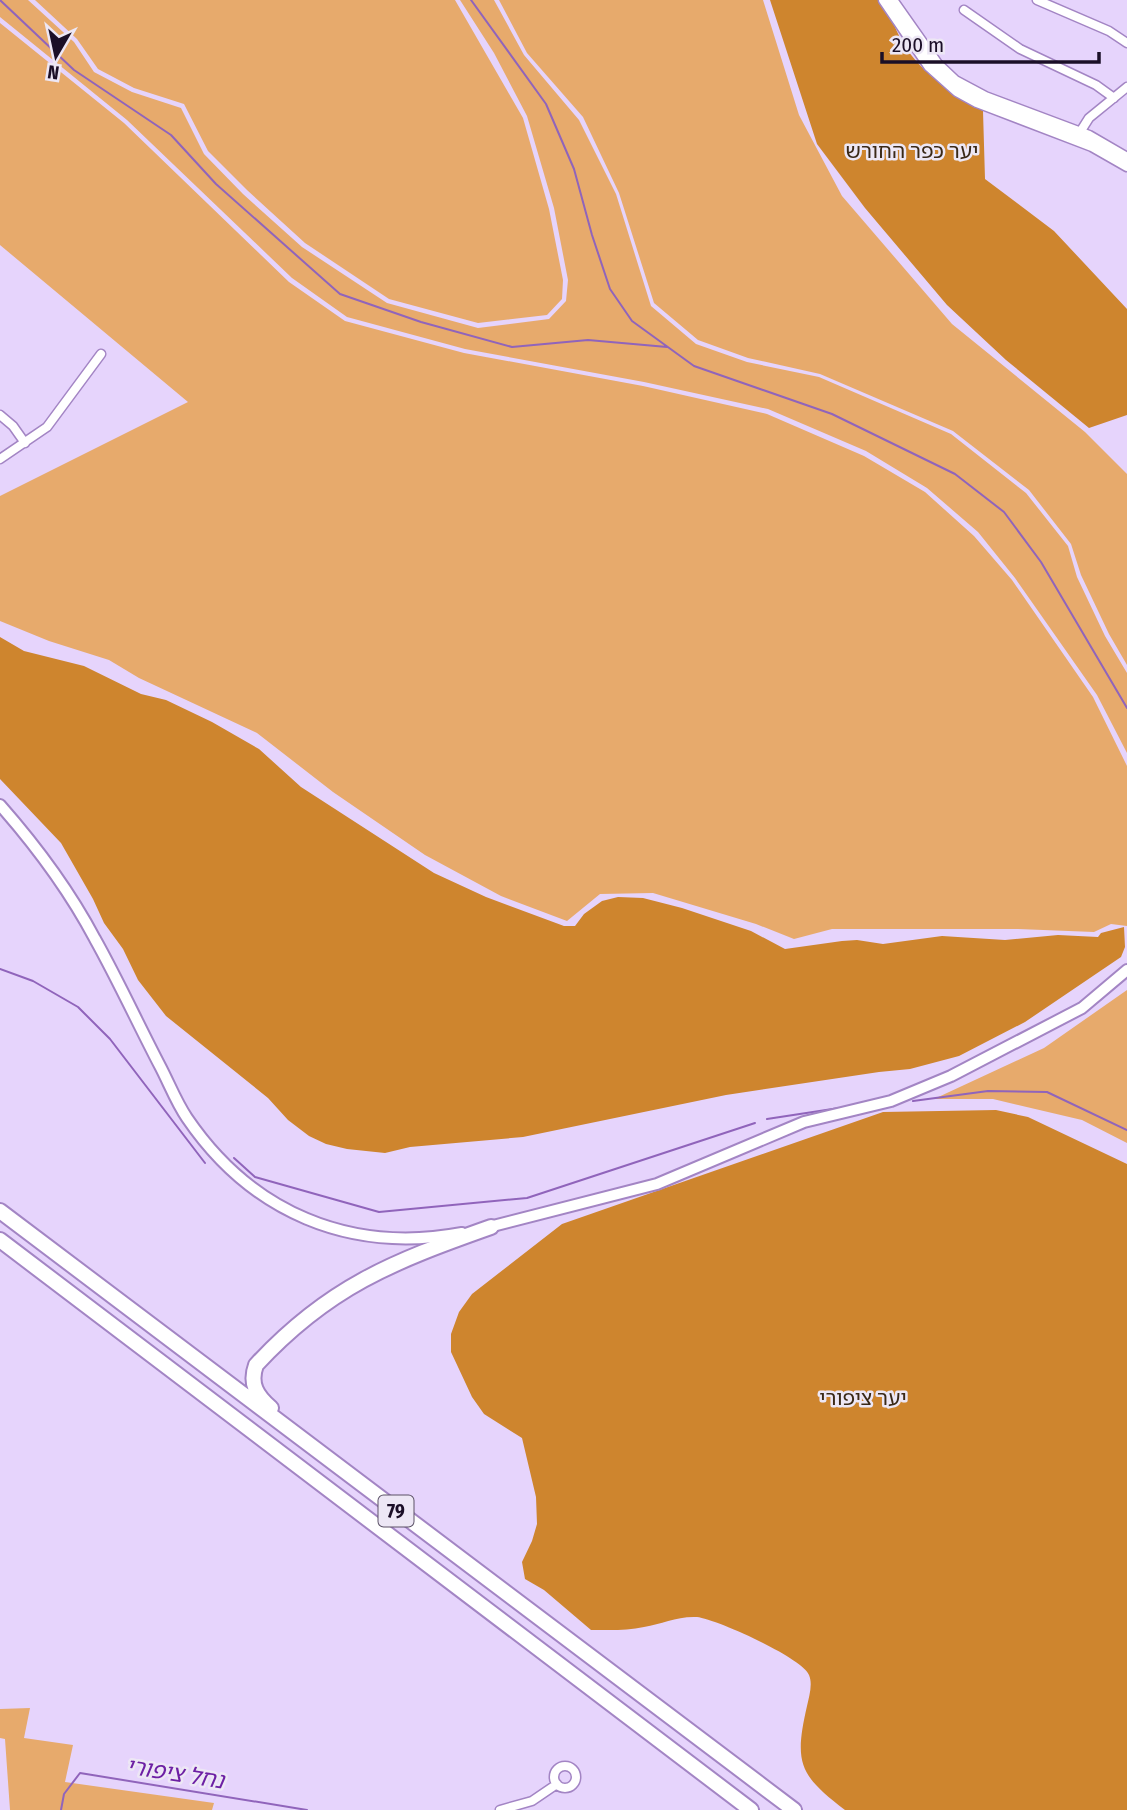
<svg xmlns="http://www.w3.org/2000/svg" width="1127" height="1810" viewBox="0 0 1127 1810" font-family="'Fira Sans Condensed','Noto Sans Hebrew',sans-serif">
<rect width="100%" height="100%" fill="#e6d4fc"/>
<path fill="#e7aa6c" d="M0,0H28L74,42L94,72L132,92L181,108L204,154L243,194L302,247L387,303L478,328L549,319L566,301L568,280L554,208L527,116L494,53L460,0H494L524,55L579,120L616,194L651,306L696,344L747,362L819,377L951,434L1026,493L1068,546L1077,577L1105,636L1127,673V753L1097,695L1015,578L978,532L927,488L866,451L768,409L644,382L465,349L347,317L292,278L127,120L0,17Z
M35,0H455L523,118L549,209L563,280L562,299L547,315L478,323L389,299L305,243L247,190L208,151L184,104L134,88L98,69L77,39Z
M499,0H763L799,115L842,196L952,324L1085,432L1127,474V665L1109,634L1081,575L1071,544L1029,490L953,431L820,374L748,358L698,340L654,303L619,193L583,117L527,53Z
M0,23L124,123L289,282L345,321L464,353L643,386L767,414L864,456L925,492L974,536L1012,580L1093,697L1127,766V926L1111,924L1094,932L1018,929H832L794,939L756,924L653,893L600,894L567,921L501,896L425,855L333,792L257,733L139,678L109,660L49,641L0,621V496L188,402L0,245Z
M1127,990V1143L1082,1120L993,1099H934L1044,1048Z
M30,1708L24,1738L73,1745L65,1782L214,1803L212,1810H10L5,1739L0,1738V1709Z"/>
<path fill="#ce852e" d="M770,0H887C899,59 935,82 983,111L985,179L1054,231L1127,309V415L1089,428L1006,360L947,305L865,208L817,144Z
M0,637L24,651L84,666L141,694L166,700L212,722L259,749L301,787L434,873L486,897L564,926H575L584,914L602,901L618,897L643,898L682,908L751,931L785,949L842,941L857,940L883,944L942,936L1005,940L1058,935L1098,937L1101,933L1124,927L1125,947L1121,957L1025,1022L959,1056L910,1069L879,1072L726,1095L523,1137L410,1147L385,1153L347,1149L326,1144L309,1136L288,1120L268,1098L166,1016L138,980L123,949L104,923L93,899L61,843L0,779Z
M996,1110L1028,1117L1127,1164V1810H845C799,1775 794,1763 807,1706C809,1697 813,1684 809,1675C803,1658 716,1619 697,1617C677,1616 662,1624 644,1627C627,1631 609,1630 591,1630L544,1590L525,1579L522,1562L532,1541L537,1524L536,1497L522,1438L484,1414L472,1397L451,1352V1334L459,1312L472,1294L562,1224L883,1112Z"/>
<g fill="none" stroke-linecap="round" stroke-linejoin="round">
<path stroke="#9064bb" stroke-width="2" d="M0,0L74,70L171,135L216,184L340,294L421,322L512,347L588,340L667,347
M471,0L546,104L574,169L592,235L610,289L632,321L694,366L832,414L955,474L1004,512L1041,562L1127,708
M0,969L33,981L78,1007L110,1039L205,1163
M913,1101L988,1091L1047,1092L1127,1130
M767,1119L839,1108
M234,1158L255,1177L379,1212L527,1198L755,1123
M61,1810L64,1794L80,1773L307,1810"/>
<defs>
<path id="minor" d="M1037,0L1109,31L1127,43
M964,10L1020,49L1096,85L1114,98
M1077,137L1089,118L1127,87
M0,415L13,426L25,443
M0,459L47,427L101,354
M554 1777a11 11 0 1 1 22 0a11 11 0 1 1-22 0Z
M500,1810L532,1801L557,1784"/>
<path id="tertiary" d="M884,0L929,66L957,91L977,102L1092,146L1127,166
M892,0L937,64L955,81L985,97L1089,136L1127,158"/>
<path id="secondary" d="M0,805C37,847 69,890 95,939C118,980 138,1024 160,1066C169,1083 176,1102 187,1118C251,1212 349,1254 462,1233
M485,1228L657,1184L804,1122L891,1101L951,1076L1082,1008L1127,970"/>
<path id="trunk" d="M0,1211L794,1810
M0,1240L751,1810
M271,1408C257,1396 249,1384 256,1365C328,1287 392,1262 491,1227"/>
</defs>
<use href="#minor" stroke="#a385c4" stroke-width="11"/>
<use href="#tertiary" stroke="#a385c4" stroke-width="13"/>
<use href="#secondary" stroke="#a385c4" stroke-width="14"/>
<use href="#trunk" stroke="#a385c4" stroke-width="18"/>
<use href="#minor" stroke="#fff" stroke-width="8"/>
<use href="#tertiary" stroke="#fff" stroke-width="10"/>
<use href="#secondary" stroke="#fff" stroke-width="10"/>
<use href="#trunk" stroke="#fff" stroke-width="14"/>
</g>
<g text-anchor="middle" stroke-width="5" stroke-linejoin="round" paint-order="stroke">
<rect fill="#ede7f5" stroke="#5a5065" stroke-width="2" x="378.5" y="1495.5" width="35" height="31" rx="5"/>
<g font-size="19" font-weight="bold" fill="#1b0f27">
<text x="396" y="1518">79</text>
</g>
<g font-size="21" fill="#3a2917" stroke="#ede7f5">
<text x="912" y="158">יער כפר החורש</text>
<text x="863" y="1405">יער ציפורי</text>
</g>
<g font-size="23" font-style="italic" fill="#6d20a4" stroke="#ede7f5">
<text transform="translate(175 1773) rotate(9)" y="8">נחל ציפורי</text>
</g>
</g>
<g transform="translate(56 56) rotate(189)" stroke="#ede7f5" stroke-width="5" paint-order="stroke">
<path d="M0-5L12 26L0 18L-12 26Z" fill="#1b0f27"/>
<text y="-10" font-size="19" font-weight="bold" text-anchor="middle" fill="#1b0f27">N</text>
</g>
<path d="M882 52v10h217v-10" fill="none" stroke="#1b0f27" stroke-width="3.5"/>
<text x="892" y="52" font-size="21" fill="#1b0f27" stroke="#ede7f5" stroke-width="5" paint-order="stroke">200 m</text>
</svg>
